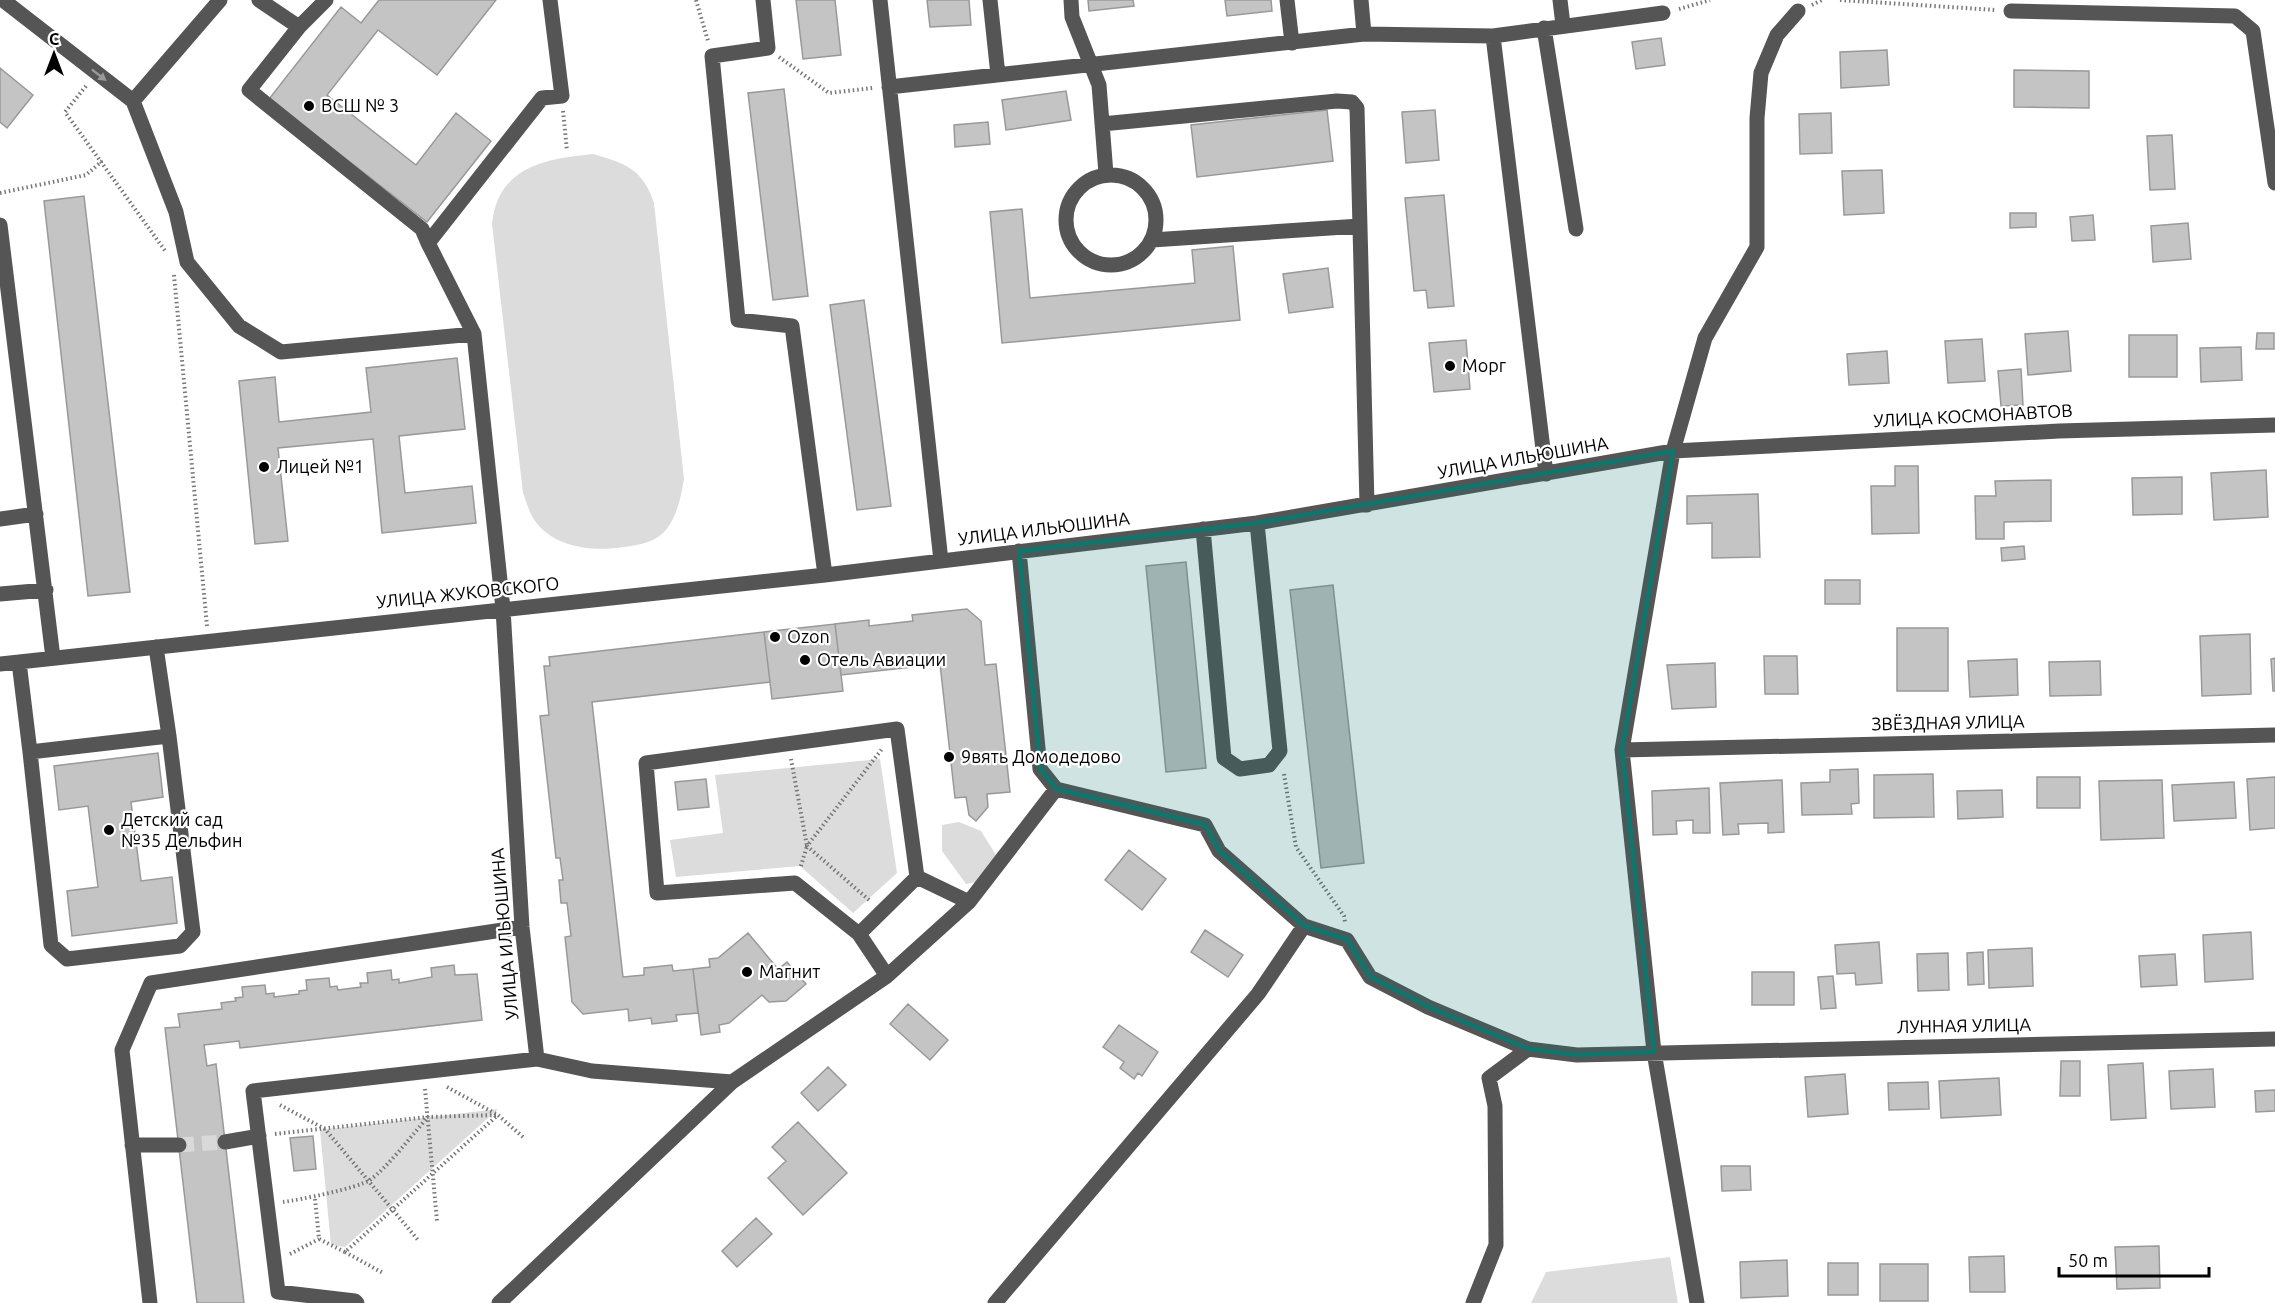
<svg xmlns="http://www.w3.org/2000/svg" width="2275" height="1303" viewBox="0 0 2275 1303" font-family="Ubuntu,sans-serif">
<rect width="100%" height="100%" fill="#fff"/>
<path fill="#dcdcdc" d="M593,154C625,163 643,169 654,203L684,479C681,497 677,516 666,530C656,542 639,545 624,547C593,552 552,548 533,518C529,511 526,501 523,493L492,224C498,167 544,159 593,154Z
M880,759L897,873L853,913L800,866L676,877L670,840L723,833L715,775Z
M959,822L981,831L996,855L977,882L966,884L942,851V825Z
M498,1109L345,1247L331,1245L320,1130Z
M1670,1257L1678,1303H1531L1546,1272Z"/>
<path fill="#c4c4c4" stroke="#999" stroke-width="1.5" d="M379,0H496L437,75L378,30L327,95L416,165L456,113L491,141L427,222L269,99L341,7L361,23Z
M796,0H835L841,55L803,59Z
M927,0H969L971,25L930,27Z
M1088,0H1133L1134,6L1089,11Z
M1225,0H1271L1272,11L1227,16Z
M1661,38L1665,65L1636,69L1632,42Z
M1887,50L1889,85L1841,88L1840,52Z
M0,68L33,95L7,128L0,122Z
M2014,70L2089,71V108L2014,107Z
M784,89L808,296L773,300L748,93Z
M1066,91L1071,120L1006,130L1002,100Z
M1327,110L1333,161L1197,177L1191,125Z
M1435,110L1439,160L1406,163L1402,112Z
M1831,113L1832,153L1800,154L1799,114Z
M988,122L990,144L955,147L954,125Z
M2172,135L2175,189L2150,190L2147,136Z
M1882,170L1884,213L1844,215L1842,171Z
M1444,195L1454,306L1428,308L1426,290L1414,291L1405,198Z
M84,196L130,592L88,596L44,201Z
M1022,209L1030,298L1195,283L1192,250L1233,246L1240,320L1002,343L990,212Z
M2010,213H2036V227L2010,228Z
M2093,215L2095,240L2072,241L2070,217Z
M2188,223L2191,259L2153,262L2151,226Z
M1328,268L1333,307L1289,313L1283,274Z
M864,300L891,506L857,510L830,305Z
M2068,331L2071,371L2028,375L2025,334Z
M2257,333H2274V349H2256Z
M2129,335H2177V377H2129Z
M1982,339L1985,381L1948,383L1945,341Z
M1466,340L1470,389L1434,392L1429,343Z
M2241,347L2242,380L2201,382L2200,348Z
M1887,351L1889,383L1849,385L1847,354Z
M457,358L465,429L399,436L405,493L472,486L476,523L382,533L373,439L278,448L288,541L255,544L239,381L275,377L279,422L371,412L366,368Z
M2021,369L2023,405L2001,406L1998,371Z
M1895,466H1918L1919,533L1872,534L1871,486H1895Z
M2266,470L2268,517L2214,520L2211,473Z
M2182,477V514L2133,515L2132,478Z
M2051,480V521L2004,522V539H1976L1975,496H1996L1995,481Z
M1758,494L1760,557L1712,558V523L1687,524V496Z
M2024,546L2025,559L2002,561L2001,548Z
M1186,562L1206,768L1166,772L1146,566Z
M1825,580H1860V604H1825Z
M1333,585L1364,863L1321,868L1290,590Z
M967,609L981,621L985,665L996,664L1010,792L987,794L988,807L976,821L969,815L966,797L955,798L940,664L841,675L835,624L869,620V626L913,621L912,615Z
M835,624L843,691L772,699L764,632Z
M1897,628H1948V691H1897Z
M764,632L770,682L592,702L623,977L644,975V968L672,965L673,971L693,969L698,1013L676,1015L677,1021L652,1024L651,1018L629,1021L628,1009L583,1014L572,1002L565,937L571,936L567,903H561L559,880H563L560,858H556L540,716L549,715L544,666H550L549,657Z
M2250,634L2251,694L2202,696L2200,636Z
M1764,656H1797L1798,694H1765Z
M2275,658V691H2273L2271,659Z
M2017,659L2018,695L1970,697L1968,661Z
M2100,661L2101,695L2050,696L2049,662Z
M1715,663L1716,707L1672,709L1667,665Z
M158,753L163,797L131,802L141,881L172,877L177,923L72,936L67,891L98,887L88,806L59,810L54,766Z
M1858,769L1859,803L1851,804L1852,814L1802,815L1801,783L1830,782V770Z
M1933,774L1934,817L1874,818V775Z
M2037,777H2080V808H2037Z
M2275,777V828L2250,830L2247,779Z
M706,779L709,807L678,810L675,782Z
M1782,780L1784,832L1768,833V823L1738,824L1739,834L1723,835L1720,783Z
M2162,780L2164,838L2101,840L2099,781Z
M2234,782L2236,818L2174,821L2172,785Z
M1709,788L1710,833H1693V820L1676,821L1677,834L1653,835L1652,791Z
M2002,790L2003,817L1958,819L1957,791Z
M1129,850L1166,879L1142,910L1105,880Z
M1205,930L1243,955L1228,977L1191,952Z
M2251,932L2253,979L2205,982L2203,935Z
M748,933L778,969L787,962L806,984L786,1001L769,1002L762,995L729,1023L719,1025L720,1032L701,1035L693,969L710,967L709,959L718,958Z
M1879,942L1882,983L1856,985L1855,973L1837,974L1835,945Z
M2032,948L2033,986L1989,988L1988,950Z
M1983,952L1984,984L1968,985L1967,953Z
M1948,953L1949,990L1918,991L1917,954Z
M2175,954L2177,985L2141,987L2139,956Z
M454,965L455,975L477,974L482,1020L240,1048L239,1041L204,1045L207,1066L216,1064L244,1303H197L165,1028L180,1027L178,1014L222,1009L221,1003L236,1001L235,998L243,997L242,987L265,985L266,994L274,993V997L299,994V991L307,990L306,980L329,978L330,987L337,986L338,990L361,987L360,983H368L367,973L391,970L392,980L399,979V983L432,977L431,968Z
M1752,972H1794V1005H1752Z
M1833,976L1836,1008L1821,1009L1818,977Z
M908,1004L948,1040L930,1060L890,1024Z
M1119,1025L1158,1052L1142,1076L1138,1073L1134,1079L1120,1068L1124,1062L1103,1047Z
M2061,1061H2080V1096H2060Z
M2143,1063L2146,1118L2111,1120L2108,1065Z
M828,1067L846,1085L818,1111L801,1093Z
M2213,1069L2215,1107L2171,1109L2169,1071Z
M1845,1074L1848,1114L1808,1117L1805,1077Z
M1999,1078L2001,1115L1941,1118L1939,1081Z
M1928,1082L1929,1109L1889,1110L1888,1083Z
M2275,1090V1111L2256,1112L2255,1091Z
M798,1122L847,1173L803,1215L768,1178L786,1161L772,1147Z
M313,1136L316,1169L294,1171L290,1138Z
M1721,1166H1750L1751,1190L1722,1191Z
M756,1218L772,1234L737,1267L722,1251Z
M2159,1246L2160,1288L2117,1289L2115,1247Z
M2004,1256L2005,1292H1970L1969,1257Z
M1787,1260L1788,1296L1741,1298L1740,1262Z
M1828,1263H1858V1295H1828Z
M1880,1264H1928V1301H1880Z"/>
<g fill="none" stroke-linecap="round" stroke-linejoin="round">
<path stroke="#d9d9d9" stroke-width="15" stroke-dasharray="15 8" stroke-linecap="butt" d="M179,1145L225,1142"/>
<path stroke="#777" stroke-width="4" stroke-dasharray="1.5 3" stroke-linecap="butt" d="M696,0L708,41
M1840,0L1996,10
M1812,5L1822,0
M1679,9L1710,0
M779,57L829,93L873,88
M86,86L65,112L166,252
M563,111L567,151
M0,193L86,175L102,161
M174,275L207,626
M791,759L807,846L800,869
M1284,774L1296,847L1344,916L1345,922
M869,900L807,846L882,749
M447,1087L498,1115L524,1138
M425,1089L437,1221
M280,1105L325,1129L418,1240
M275,1134L428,1117L497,1115
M315,1199L319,1239L345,1252L498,1115
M283,1202C299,1200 358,1188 370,1180C388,1167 412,1135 428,1117
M345,1252L383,1273
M290,1254L319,1239"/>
<path stroke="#555" stroke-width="15" d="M3,0L133,101L220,0
M259,0L299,27L249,90L422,229L428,243
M550,0L562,96L542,98L428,243L474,334L503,609L522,927L537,1059L592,1071L732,1082
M763,0L768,48L712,56L738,320L792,326L825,575
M880,0L941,561
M990,0L998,75
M1071,0L1072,17L1099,85L1106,174
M1287,0L1292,43
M1361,0L1364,34
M1560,0L1563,25
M2011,11L2235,16L2253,31L2275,183
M299,27L326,0
M1544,28L1576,229
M1493,36L1546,474
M889,87L1364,34L1493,36L1663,13
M133,101L176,212L187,262L239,326L281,352L474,334
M1102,124L1337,101L1352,102L1357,108L1367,505
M1066 220a45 45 0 1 1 90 0a45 45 0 1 1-90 0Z
M0,225L53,658
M1152,240L1360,226
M0,519L36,514
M1203,529L1224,758L1240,769L1269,765L1280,751L1257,523
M1019,551L1040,769L1056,789L1205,825L1219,851L1304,926L1347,940L1370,977L1428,1007L1528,1049L1577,1055L2275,1039
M0,594L46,590
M19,662L30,752L151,738L169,736L156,647
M0,664L825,575L1257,523L1673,451L2059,431L2275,425
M1622,750L2275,735
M30,752L51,945L67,959L180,946L193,932L169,736
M859,934L917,877
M887,976L859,934L795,883L657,893L646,763L897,729L917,877L969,902
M225,1142L259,1136
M132,1145H179
M150,1303L122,1050L151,983L522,927
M357,1303L355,1301L278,1292L253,1091L537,1059
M499,1303L732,1082L887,976L969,902L1056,789
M995,1303L1258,994L1304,926
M1473,1303L1496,1245L1495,1106L1489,1078L1528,1049
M1697,1303L1654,1052L1622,750L1673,451L1705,338L1757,247V118L1761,73L1777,35L1798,11"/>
</g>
<defs><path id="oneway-solid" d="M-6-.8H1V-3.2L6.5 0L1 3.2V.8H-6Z" transform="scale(1.5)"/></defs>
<use fill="#999" href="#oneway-solid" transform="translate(99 75) rotate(38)"/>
<path fill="#0f766e" fill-opacity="0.2" stroke="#0f766e" stroke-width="4.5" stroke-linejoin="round" d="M1673,451L1622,750L1654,1052L1577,1055L1528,1049L1428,1007L1370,977L1347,940L1304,926L1219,851L1205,825L1056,789L1040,769L1019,551L1257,523Z"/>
<g fill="#000" stroke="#fff" stroke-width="2">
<circle cx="309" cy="106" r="6"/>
<circle cx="1450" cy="366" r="6"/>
<circle cx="264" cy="467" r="6"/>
<circle cx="775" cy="637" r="6"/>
<circle cx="805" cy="660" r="6"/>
<circle cx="949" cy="757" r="6"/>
<circle cx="109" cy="830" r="6"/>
<circle cx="747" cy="972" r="6"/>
</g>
<g text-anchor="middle" stroke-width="4.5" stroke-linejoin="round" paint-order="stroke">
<g font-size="18" fill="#000" stroke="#fff" text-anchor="start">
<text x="321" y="112">ВСШ № 3</text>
<text x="1462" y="372">Морг</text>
<text x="276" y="473">Лицей №1</text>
<text x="787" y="643">Ozon</text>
<text x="817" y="666">Отель Авиации</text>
<text x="961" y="763">9вять Домодедово</text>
<text x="121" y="826">Детский сад<tspan x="121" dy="21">№35 Дельфин</tspan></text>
<text x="759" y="978">Магнит</text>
</g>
<g font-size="18" fill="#000" stroke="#fff">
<text transform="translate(1973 416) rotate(-3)" y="6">УЛИЦА КОСМОНАВТОВ</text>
<text transform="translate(1523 458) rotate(-10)" y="6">УЛИЦА ИЛЬЮШИНА</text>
<text transform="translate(1044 529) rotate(-7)" y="6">УЛИЦА ИЛЬЮШИНА</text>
<text transform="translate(468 593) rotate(-6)" y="6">УЛИЦА ЖУКОВСКОГО</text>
<text transform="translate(1948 723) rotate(-1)" y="6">ЗВЁЗДНАЯ УЛИЦА</text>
<text transform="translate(505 934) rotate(-95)" y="6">УЛИЦА ИЛЬЮШИНА</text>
<text transform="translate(1964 1026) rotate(-1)" y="6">ЛУННАЯ УЛИЦА</text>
</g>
</g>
<g transform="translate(54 54)" stroke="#ffffff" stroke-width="4.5" paint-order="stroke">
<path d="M0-4.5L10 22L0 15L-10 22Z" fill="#000000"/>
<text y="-9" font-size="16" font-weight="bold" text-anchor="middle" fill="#000000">С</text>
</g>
<path d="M2059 1267v9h150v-9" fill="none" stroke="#000000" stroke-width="3"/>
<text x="2068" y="1267" font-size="18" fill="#000000" stroke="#ffffff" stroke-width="4.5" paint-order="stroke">50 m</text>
</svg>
